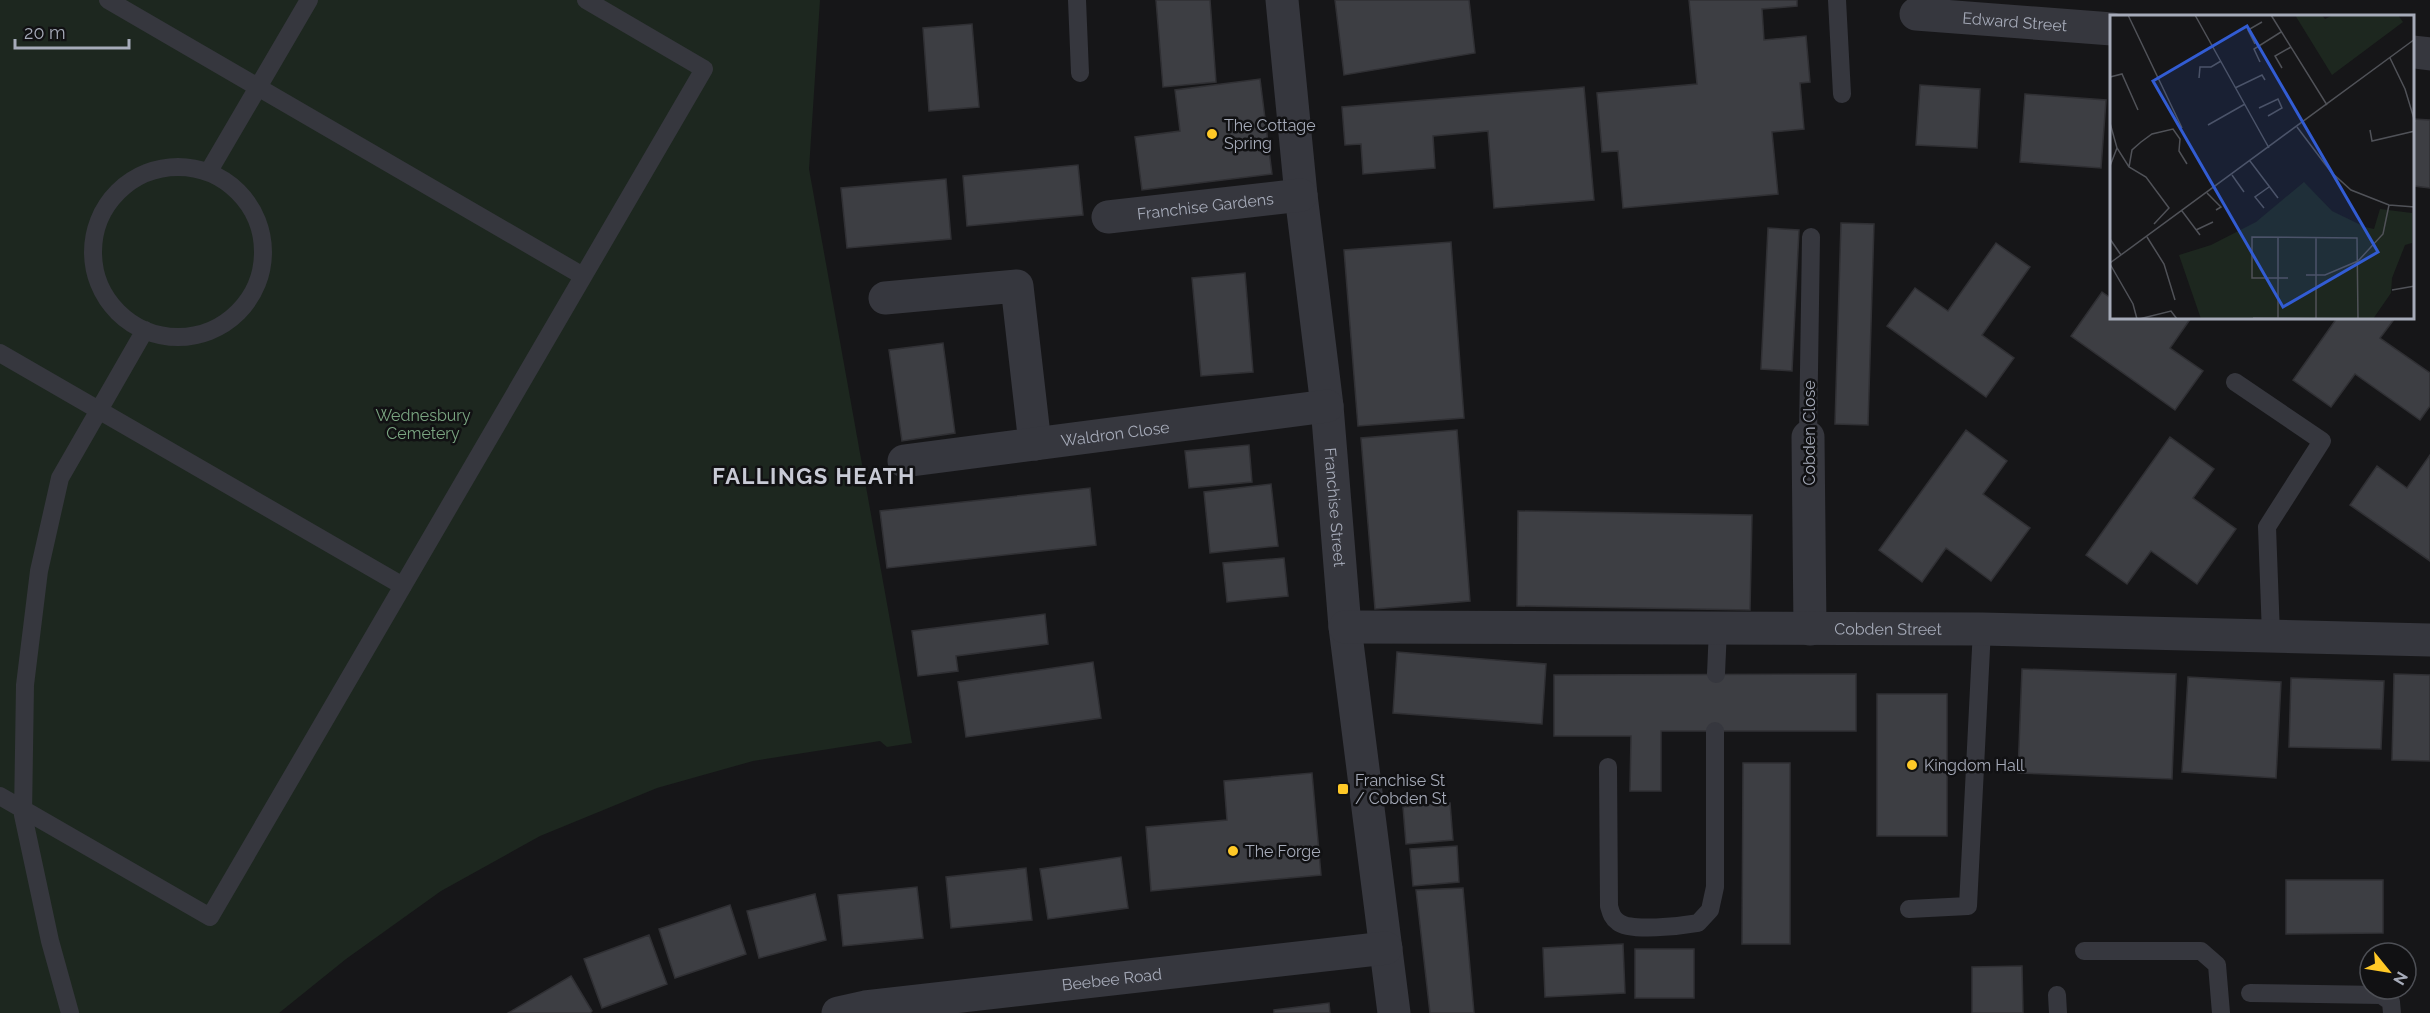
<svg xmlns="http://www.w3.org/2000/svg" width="2430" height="1013" viewBox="0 0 2430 1013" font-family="Raleway,sans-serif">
<rect width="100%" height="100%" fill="#161618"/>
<path fill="#1d271f" d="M0,0H820L809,169L912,743L887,747L880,741L753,761L657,788L540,836L441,891L346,959L279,1013H0Z"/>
<path fill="#3d3e43" stroke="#303034" stroke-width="1.5" d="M1156,0H1210L1216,82L1163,87Z
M1335,0H1469L1475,53L1344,75Z
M1689,0H1797V6L1762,9L1764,40L1806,36L1810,82L1800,83L1804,129L1772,132L1778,194L1623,208L1618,151L1602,152L1597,93L1697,84Z
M972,24L979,107L929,111L923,28Z
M1260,79L1272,174L1142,190L1135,137L1180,131L1175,90Z
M1920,85L1980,89L1977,148L1916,145Z
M1584,87L1594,200L1494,208L1488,131L1433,136L1435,168L1363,174L1361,144L1345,145L1342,107Z
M2025,94L2106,100L2101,168L2020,162Z
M2414,119L2430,120V188L2414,186Z
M1078,165L1083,215L967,226L963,176Z
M946,179L951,239L847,248L841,188Z
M1841,223L1874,224L1868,425L1835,424Z
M1768,228L1799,230L1792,371L1761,369Z
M1451,242L1464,418L1358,426L1344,250Z
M1996,243L2030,267L1982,335L2014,358L1986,397L1887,326L1915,288L1948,311Z
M1245,273L1253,372L1201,376L1192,278Z
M2102,292L2112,299V318H2191L2170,348L2203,371L2175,410L2071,336Z
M2337,318H2395L2380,338L2430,373V406L2420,420L2355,374L2331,407L2293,380Z
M943,343L955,433L902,441L889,350Z
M1457,430L1470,601L1375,609L1361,438Z
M1966,430L2007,461L1983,494L2030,528L1991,581L1946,548L1922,582L1879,550Z
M2170,437L2214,469L2193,498L2236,529L2197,584L2151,551L2127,584L2086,555Z
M1249,445L1252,482L1189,488L1185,451Z
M2430,455V561L2350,505L2377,466L2407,488Z
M1271,484L1278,546L1210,553L1204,492Z
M1090,488L1096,545L887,568L880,511Z
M1518,511L1752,515L1750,610L1517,606Z
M1284,558L1288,596L1227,602L1223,563Z
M1045,614L1048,644L956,656L958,671L918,676L912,631Z
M1397,652L1546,664L1542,724L1393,713Z
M1093,662L1101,718L966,737L958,682Z
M2022,669L2176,674L2172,779L2018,773Z
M1856,674V731H1661V791H1630L1631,736H1554V675Z
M2394,674L2430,675V761L2392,760Z
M2188,677L2281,682L2276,778L2182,772Z
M2291,678L2384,681L2381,749L2289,747Z
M1877,694H1947V836H1877Z
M1743,763H1790V944H1742Z
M1312,773L1321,875L1151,891L1146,827L1227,820L1224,781Z
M1450,803L1453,840L1406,844L1403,807Z
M1457,846L1459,882L1413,886L1410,849Z
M1121,857L1128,908L1048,919L1040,869Z
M1026,868L1032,920L951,928L946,877Z
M2286,880H2383V933L2286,934Z
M917,887L923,938L843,946L838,895Z
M1463,888L1474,1013H1430L1416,890Z
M815,894L826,940L759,958L747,911Z
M730,905L746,954L675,978L659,929Z
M649,935L667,984L602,1008L584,959Z
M1623,944L1625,993L1545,997L1543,948Z
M1635,949H1694V998H1635Z
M2022,966L2023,1013H1972V967Z
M571,976L592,1011L590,1013H508Z
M1329,1003L1330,1013H1274V1010Z"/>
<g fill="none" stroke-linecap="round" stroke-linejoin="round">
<path stroke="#36373e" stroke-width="18" d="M108,0L583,276
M1077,0L1080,73
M1837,0L1842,94
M93 252a85 85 0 1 1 170 0a85 85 0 1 1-170 0Z
M209,171L309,0
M0,353L403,586
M2235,382L2322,441L2267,527L2271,635
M1808,437L1811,237
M1716,674L1718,628
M1608,767L1609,906C1611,913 1612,918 1618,922C1630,932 1681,926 1698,923L1710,910L1715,887V731
M0,796L210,917L704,69L586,0
M1909,909L1968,906L1982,629
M2084,951H2201L2217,965L2221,1013
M2250,993L2381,995L2391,1002L2392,1013
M2057,995L2058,1013
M70,1013L50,941L23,815L25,685L39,571L60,478L145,330"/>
<g stroke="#36373e" stroke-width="33">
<path id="s1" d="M1282,0L1301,195L1327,406L1345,627L1394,1013"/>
<path id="s2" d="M1916,14L2112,29"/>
<path d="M2414,52L2430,54"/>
<path id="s3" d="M1108,217L1301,195"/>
<path d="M885,298L1017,286L1035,444"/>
<path d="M1808,437L1810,629"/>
<path id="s4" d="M904,461L1327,406"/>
<path id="s5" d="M1345,627L1982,629L2430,640"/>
<path id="s6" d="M838,1013L865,1007L1386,948"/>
</g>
</g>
<g fill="#ffc927" stroke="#111113" stroke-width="2">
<circle cx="1212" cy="134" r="6"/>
<circle cx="1912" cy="765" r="6"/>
<rect x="1337" y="783" width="12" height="12" rx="3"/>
<circle cx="1233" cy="851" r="6"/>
</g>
<g text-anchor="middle" stroke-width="5" stroke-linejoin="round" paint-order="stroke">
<g font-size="16" fill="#a6abb9" stroke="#111113">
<text dy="6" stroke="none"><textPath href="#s2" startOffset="99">Edward Street</textPath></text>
<text dy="6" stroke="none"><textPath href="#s3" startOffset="98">Franchise Gardens</textPath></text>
<text dy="6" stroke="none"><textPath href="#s4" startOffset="213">Waldron Close</textPath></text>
<text transform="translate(1809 433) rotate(-90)" y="6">Cobden Close</text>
<text dy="6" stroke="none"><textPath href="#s1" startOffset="510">Franchise Street</textPath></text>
<text dy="6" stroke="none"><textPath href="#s5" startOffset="543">Cobden Street</textPath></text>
<text dy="6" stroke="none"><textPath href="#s6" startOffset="276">Beebee Road</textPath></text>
</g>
<g font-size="16" fill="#a6abb9" stroke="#111113" text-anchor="start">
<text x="1224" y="131">The Cottage<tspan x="1224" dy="18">Spring</tspan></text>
<text x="1924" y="771">Kingdom Hall</text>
<text x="1355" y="786">Franchise St<tspan x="1355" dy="18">/ Cobden St</tspan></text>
<text x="1245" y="857">The Forge</text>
</g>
<g font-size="16" fill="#7ba682" stroke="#111113">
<text x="423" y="421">Wednesbury<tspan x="423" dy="18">Cemetery</tspan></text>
</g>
<g font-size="22" font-weight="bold" letter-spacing="1.5" fill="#c8cad5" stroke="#111113">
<text x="814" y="484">FALLINGS HEATH</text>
</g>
</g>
<g transform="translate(2110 15)">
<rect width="304" height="304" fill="#161618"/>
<path d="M185,0H212L215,4L223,0H288L293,7L222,60ZM194,167L222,196L255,212L264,214L270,194L302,198V228L295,230L282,263L281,278L263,304H91L69,240L101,230L146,207Z" fill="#1d271f"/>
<path fill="none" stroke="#505258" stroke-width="1.5" d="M18,0L72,113M85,0L159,133M161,0L217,90M145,29L138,15L152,7M280,43L295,74L305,107M150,47L144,34L171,17M172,53L165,41L181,32M0,62L12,59L28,95M89,63L90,52H101L111,46M125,73L152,60L155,65M149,93L168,84L172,93L158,101M0,108L7,133L19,152L36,162L59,193L44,209M98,110L135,89M187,112L221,157L241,175L279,190L305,192M260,115L262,126L305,116M140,146L168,183M0,151L7,133M19,152L22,135L31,127L42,119L63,114L70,124L69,136L77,149M122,160L134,177M97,178L111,192L106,195M154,193L145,182L159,172M72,196L90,220M86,215L103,207M37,222L54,249L65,285M0,224L11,240M0,248L305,24M0,249L23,289L27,304M196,260H215L248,246L273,219L279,190M282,275L305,271M143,303L248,304L247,223L142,222V263H178M168,303V223M206,303V223M29,304L61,296L67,304"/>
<path fill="#325cd3" fill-opacity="0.15" stroke="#325cd3" stroke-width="3" d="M137,11L268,237L173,292L43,66Z"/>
<rect width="304" height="304" fill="none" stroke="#a6abb9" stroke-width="3"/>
</g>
<g transform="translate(2388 971) rotate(120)"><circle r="28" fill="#111113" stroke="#4d4f55" stroke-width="1.5"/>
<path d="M0-4.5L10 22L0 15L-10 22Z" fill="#ffc927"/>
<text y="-9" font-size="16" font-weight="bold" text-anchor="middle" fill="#a6abb9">N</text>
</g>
<path d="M15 39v9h114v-9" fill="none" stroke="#a6abb9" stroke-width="3"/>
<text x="24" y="39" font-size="18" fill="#a6abb9" stroke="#111113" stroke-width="4.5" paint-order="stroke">20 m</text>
</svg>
